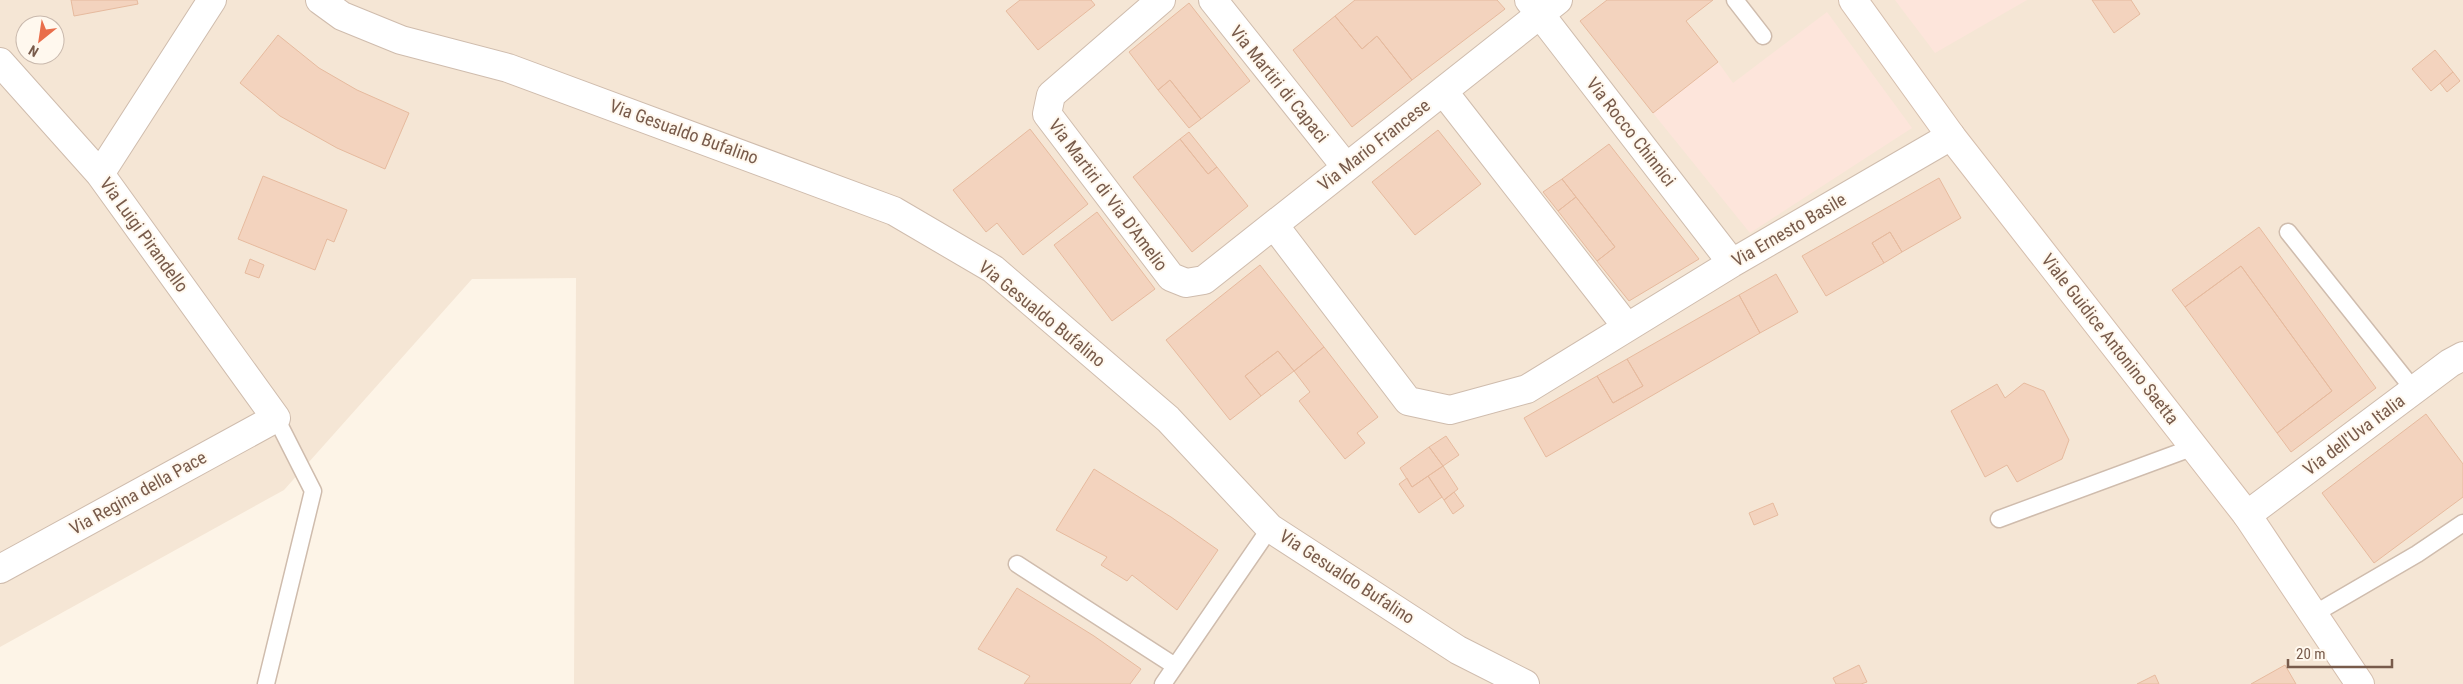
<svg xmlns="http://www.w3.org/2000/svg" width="2463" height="684" viewBox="0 0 2463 684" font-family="'Roboto Condensed',sans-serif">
<rect width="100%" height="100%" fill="#fdf4e7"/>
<path fill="#f5e6d5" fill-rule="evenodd" d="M0,0H2463V684H574L576,278L472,279L284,490L0,647ZM25,25H55V55H25Z"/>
<path fill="#fde5db" d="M1895,0H2027L1935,53Z
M1827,12L1912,128L1750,233L1653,113L1718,62L1733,83Z"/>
<path fill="#f3d3be" stroke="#e6ba9e" d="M71,0H137L138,4L74,16Z
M1020,0H1091L1095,5L1038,50L1006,11Z
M1355,0H1497L1505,9L1412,80L1377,36L1362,49L1335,16Z
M1607,0H1713L1686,21L1718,62L1653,113L1580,21Z
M2092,0H2131L2140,14L2114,33Z
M1189,3L1250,81L1201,119L1170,80L1158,90L1129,52Z
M1335,16L1362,49L1377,36L1412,80L1352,127L1293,50Z
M278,35L319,68L357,90L409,113L385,169L337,148L280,116L240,83Z
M2435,50L2453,72L2431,91L2412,69Z
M2453,72L2460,81L2447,92L2440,83Z
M1170,80L1201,119L1189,128L1158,90Z
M1030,129L1088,204L1023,255L997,223L986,232L953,190Z
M1438,130L1481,184L1415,235L1372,182Z
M1189,132L1217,167L1208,174L1180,139Z
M1180,139L1208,174L1217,167L1248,206L1192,252L1133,177Z
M1609,144L1699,259L1629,301L1597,261L1615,247L1562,179Z
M263,176L347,210L334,242L327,239L315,270L238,239Z
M1939,178L1961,218L1902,252L1890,232L1872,243L1884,263L1826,296L1802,256Z
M1562,179L1576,197L1558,211L1543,192Z
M1576,197L1615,247L1597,261L1558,211Z
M1097,212L1155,289L1112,321L1054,245Z
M2259,227L2376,388L2291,452L2277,433L2332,391L2241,266L2185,307L2172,290Z
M1890,232L1902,252L1884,263L1872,243Z
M250,259L264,265L259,278L245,273Z
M1260,265L1324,347L1294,371L1278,351L1245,376L1261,396L1230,420L1166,340Z
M2241,266L2332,391L2277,433L2185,307Z
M1776,274L1798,312L1760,333L1739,295Z
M1739,295L1760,333L1546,457L1524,418L1597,376L1613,403L1643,386L1627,359Z
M1324,347L1378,417L1357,433L1365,443L1345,459L1299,401L1310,392L1294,371Z
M1278,351L1294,371L1261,396L1245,376Z
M1627,359L1643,386L1613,403L1597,376Z
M2024,383L2044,391L2069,440L2062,459L2017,482L2007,465L1985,477L1951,411L1997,384L2005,398Z
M2426,414L2463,464V497L2374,563L2322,493Z
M1446,436L1459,455L1443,466L1429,447Z
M1429,447L1443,466L1412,487L1400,468Z
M1443,466L1458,489L1444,500L1428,476Z
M1094,469L1171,517L1218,550L1177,610L1132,575L1127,581L1101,565L1107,557L1056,530Z
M1428,476L1442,497L1419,513L1399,484L1407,478L1412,487Z
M1454,492L1464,506L1453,514L1444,500Z
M1773,503L1778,515L1754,525L1749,513Z
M1017,588L1094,636L1141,669L1130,684H1024L1030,676L978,649Z
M1859,665L1867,682L1861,684H1836L1833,678Z
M2285,665L2296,684H2251Z
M2155,675L2159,684H2137Z"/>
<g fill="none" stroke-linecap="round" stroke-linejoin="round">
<defs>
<path id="lane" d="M1735,0L1763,36
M2288,232L2414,390
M1999,519L2194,447
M1017,564L1175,666
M2314,614L2417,554L2463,523
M266,684L313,491L276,418
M1163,684L1270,528"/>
<path id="street" d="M320,0L342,16L401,40L508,68L894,211L993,269L1168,419L1270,528L1458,650L1525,684
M1161,0L1051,95L1047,114L1171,277L1186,283L1204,280L1558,0
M1213,0L1346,167
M1529,0L1732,263
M0,62L100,174L276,418L0,569
M1443,91L1627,327
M100,174L212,0
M1274,225L1408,401L1450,410L1527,389L1732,263L1951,136
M2247,515L2450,363L2463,356"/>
<path id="secondary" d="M1853,0L1951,136L2247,515L2360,684"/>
</defs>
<use href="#lane" stroke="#cfbcad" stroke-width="19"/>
<use href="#street" stroke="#cfbcad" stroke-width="30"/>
<use href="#secondary" stroke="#d5bead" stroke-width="30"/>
<use href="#lane" stroke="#fff" stroke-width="16"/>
<use href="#street" stroke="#fff" stroke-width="28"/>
<use href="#secondary" stroke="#fff" stroke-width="28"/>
</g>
<g text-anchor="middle" stroke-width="4" stroke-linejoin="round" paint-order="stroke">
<g font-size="18" fill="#785b4b" stroke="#fff8ee">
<text transform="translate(1279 84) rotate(51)" y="6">Via Martiri di Capaci</text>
<text transform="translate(684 132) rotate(20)" y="6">Via Gesualdo Bufalino</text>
<text transform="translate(1631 132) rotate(52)" y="6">Via Rocco Chinnici</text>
<text transform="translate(1374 145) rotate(-38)" y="6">Via Mario Francese</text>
<text transform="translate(1108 195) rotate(53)" y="6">Via Martiri di Via D'Amelio</text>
<text transform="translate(1789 230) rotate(-30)" y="6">Via Ernesto Basile</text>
<text transform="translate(144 235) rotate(54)" y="6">Via Luigi Pirandello</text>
<text transform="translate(1042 314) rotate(39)" y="6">Via Gesualdo Bufalino</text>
<text transform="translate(2110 339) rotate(52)" y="6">Viale Guidice Antonino Saetta</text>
<text transform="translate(2354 435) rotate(-37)" y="6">Via dell'Uva Italia</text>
<text transform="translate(138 493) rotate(-29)" y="6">Via Regina della Pace</text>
<text transform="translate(1347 577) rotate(33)" y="6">Via Gesualdo Bufalino</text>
</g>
</g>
<g transform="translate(40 40) rotate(210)"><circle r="24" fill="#fff8ee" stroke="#c9b9ad"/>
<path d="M0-4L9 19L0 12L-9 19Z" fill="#e96e4b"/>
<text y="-8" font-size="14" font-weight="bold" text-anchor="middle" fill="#785b4b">N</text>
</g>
<path d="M2288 659v8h104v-8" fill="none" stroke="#785b4b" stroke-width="2.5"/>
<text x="2296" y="659" font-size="15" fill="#785b4b" stroke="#fff8ee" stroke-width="4" paint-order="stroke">20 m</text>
</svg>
